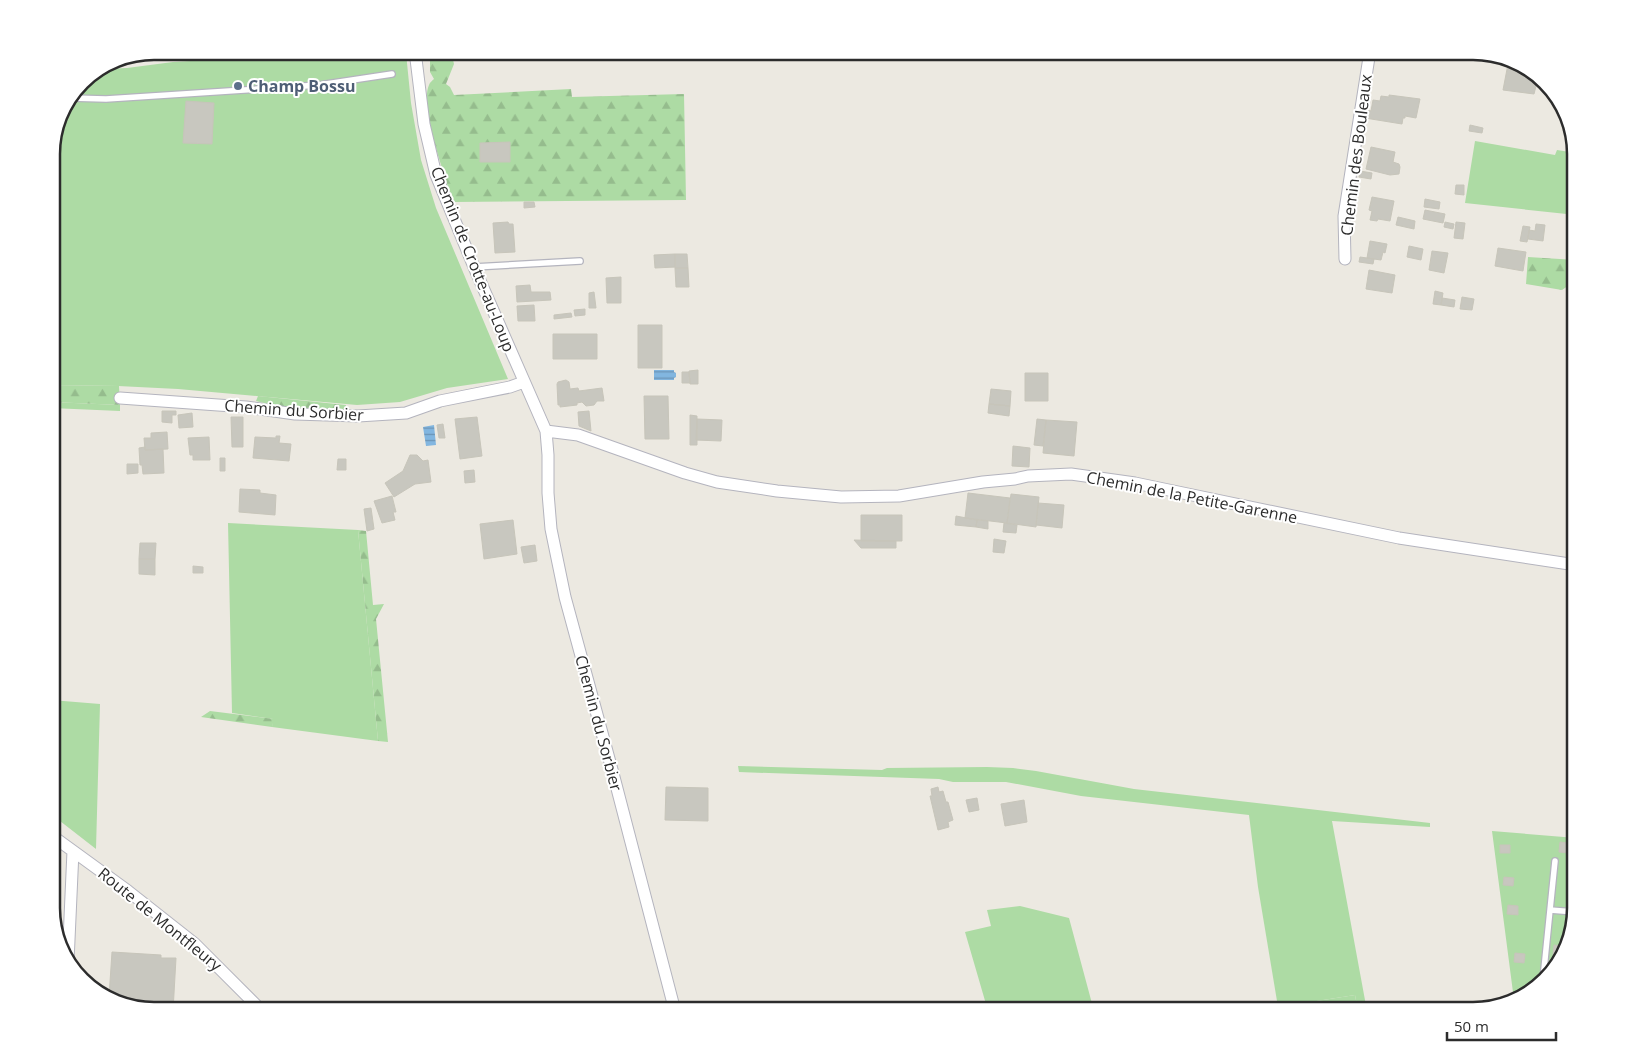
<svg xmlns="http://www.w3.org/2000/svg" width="1627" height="1062" viewBox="0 0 1627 1062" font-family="'Open Sans',sans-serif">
<defs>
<pattern id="forest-firs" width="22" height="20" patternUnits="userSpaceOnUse" patternTransform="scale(1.25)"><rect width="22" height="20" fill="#addba4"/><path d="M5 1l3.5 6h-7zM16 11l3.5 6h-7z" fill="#95bc8d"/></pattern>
<pattern id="water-rules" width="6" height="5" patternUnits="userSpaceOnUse" patternTransform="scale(1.25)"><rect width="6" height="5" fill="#82b6e0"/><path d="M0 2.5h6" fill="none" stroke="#6b94b6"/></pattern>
</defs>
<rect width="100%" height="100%" fill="#ece9e1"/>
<path fill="#addba4" d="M261,51L406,53L411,103L421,160L436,208L508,379L447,388L400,402L357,405L178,389L118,386L51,385V148L59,115L82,81L101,69L127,68L173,62L261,57Z
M1475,141L1555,155L1557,150L1576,153V215L1465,203Z
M51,402L120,405V411L51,408Z
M228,523L358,530L378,741L272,727L273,719L232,713Z
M51,700L100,704L96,849L51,814Z
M738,766L882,770L887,768L987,767L1013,768L1036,771L1134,789L1430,823V827L1332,821L1367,1011H1358L1355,995L1272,1008L1277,1001L1258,887L1249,815L1081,796L1006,782H953L939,779L739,772Z
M1492,831L1576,838V908L1559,965L1524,997L1514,1000Z
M1020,906L1069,918L1094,1011H988L965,932L991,926L987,910Z"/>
<path fill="url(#forest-firs)" d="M430,51H451L454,64L446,84L450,87L454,95L571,89L572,97L684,94L686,200L453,202C446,179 419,106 429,85C430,82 432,81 434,79L430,72Z
M1528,257L1576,260L1575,281L1562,290L1526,284Z
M51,385L119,386L120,405L51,402Z
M258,396L346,405L345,411C315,411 285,409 256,401Z
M358,530L366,531L373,605L384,604L376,619L388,742L378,741Z
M210,711L274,719L272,727L201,717Z
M1355,995L1358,1011H1271L1272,1008Z"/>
<path fill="url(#water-rules)" d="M654,370H674V372L676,373V377L674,378V380H654Z
M434,425L436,445L426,446L423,427Z"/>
<path fill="#c8c7bf" stroke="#c7c5ba" d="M463,51H481L482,59L463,60Z
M1508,64L1530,68L1538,78L1534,94L1503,90Z
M1389,95L1420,99L1416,118L1405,116V118H1403L1402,124L1365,118L1366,110L1371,111L1373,100L1380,101L1381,96L1389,97Z
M186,101L214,103L212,144L183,143Z
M1470,125L1483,128L1482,133L1469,131Z
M510,142V162H480V143Z
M1371,147L1395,152L1393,162L1399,164L1400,167L1399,174L1390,175L1366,169Z
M1360,171L1372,173L1371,179L1359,177Z
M1456,185H1464V195L1455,194Z
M1372,197L1394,201L1390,221L1378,219L1377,221L1370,220L1372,211L1369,210Z
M1425,199L1440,202L1439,209L1424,207Z
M524,202H534L535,207L524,208Z
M1425,210L1445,214L1443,223L1423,219Z
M1398,217L1415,221L1414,229L1396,225Z
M508,222L509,224H513L515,252L495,253L493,223Z
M1445,222L1454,224L1453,229L1444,227Z
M1456,222L1465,223L1463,239L1454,238Z
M1536,224L1545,225L1543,241L1528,239L1529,230L1535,231Z
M1523,226L1530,227L1527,242L1520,241Z
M1370,241L1387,244L1385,253L1383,252L1381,260L1367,258Z
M1409,246L1423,249L1421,260L1407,257Z
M1498,248L1526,252L1523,271L1495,266Z
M1432,251L1448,253L1444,273L1429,270Z
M675,254V267L655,268L654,255Z
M675,254H687L688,268H675Z
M1360,257L1374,259L1373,264L1359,262Z
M675,268H688L689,287H676Z
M1369,270L1395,275L1392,293L1366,289Z
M621,277V303H607L606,278Z
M530,285L531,292H550L551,300L517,302L516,286Z
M1435,291L1443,293L1441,305L1433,304Z
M594,292L596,308H589V293Z
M1462,297L1474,299L1472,310L1460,309Z
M1442,298L1455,300L1454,307L1441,305Z
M534,305L535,321H518L517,306Z
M585,309V315L575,316L574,310Z
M571,313L572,317L554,319V315Z
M638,325H662V368H638Z
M553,334H597V359H553Z
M698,370V384H690L689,371Z
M682,372H689L690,383H682Z
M1025,373H1048V401H1025Z
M566,380L569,382L570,389L578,388L579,391L602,388L604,401H597L594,405L586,406L582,402L577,403V405L560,407V405H558L557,384L558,382Z
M991,389L1011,391L1010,406L989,404Z
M644,396H668L669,439H645Z
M989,404L1010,406L1009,416L988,413Z
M162,411H176V415H172V423L162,422Z
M589,411L591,431L579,426L578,412Z
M192,413L193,427L179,428L178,415Z
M690,415L697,416V445H690Z
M231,417H243V447H232Z
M477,417L482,456L460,459L455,419Z
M697,419L722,420L721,441L696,440Z
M1037,419L1046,420L1043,446L1034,445Z
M1046,420L1077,422L1074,456L1043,453Z
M443,424L445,438H439L437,425Z
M167,432L168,449L145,450L144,438H151V433Z
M276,436H280L279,443L291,444L289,461L253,458L255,437L276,438Z
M209,437L210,460H193V455H190L188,438Z
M1013,446L1030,448L1029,467L1012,466Z
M145,447V450L163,449L164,473L143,474L142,465H140L139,448Z
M410,455H417L423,461L428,460L431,482L415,484L394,497L385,483L403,471Z
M220,458H225V471H220Z
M338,459H346V470H337Z
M127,464H138V473L127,474Z
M474,470L475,482L465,483L464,471Z
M240,489L260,490V493L276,495L275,515L239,512Z
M968,493L1010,498L1007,523L965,518Z
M1011,494L1039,497L1036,527L1007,523Z
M392,496L396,512H393L395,520L382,523L374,501Z
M1038,503L1064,505L1062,528L1036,525Z
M371,508L374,529L367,531L364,509Z
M861,515H902V541H861Z
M956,516L977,520L976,527L955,525Z
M513,520L517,554L484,559L480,524Z
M977,520L988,521V529L976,527Z
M1004,523L1017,525L1016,533L1003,532Z
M994,539L1006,541L1004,553L993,552Z
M854,540L896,541V548H861Z
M140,543H156L155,559H139Z
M535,545L537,561L524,563L521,547Z
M139,559H155V575L139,574Z
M193,566L203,567V573H193Z
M666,787L708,788V821L665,820Z
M938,787L939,792L943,791L946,802H948L953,820L948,822L949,827L938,830L930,796H932L931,789Z
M977,798L979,810L969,812L966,800Z
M1024,800L1027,822L1005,826L1001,804Z
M1560,842L1568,843V853L1559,852Z
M1500,845H1510V853H1500Z
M1504,877L1514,878L1513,886L1503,885Z
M1508,905L1518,906V915L1507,914Z
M1554,945L1562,946L1561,956L1553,955Z
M112,952L161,955V958H176L173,1011H154L109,997Z
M1515,953L1525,954L1524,963L1514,962Z
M716,1005L734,1006V1011H715Z"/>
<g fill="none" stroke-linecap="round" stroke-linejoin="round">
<defs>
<path id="lane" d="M70,98L106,99L319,85L392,74
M474,267L580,261
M51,856L53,836
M1550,910L1555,861
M1543,979L1550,910L1575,912"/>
<path id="street" d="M415,51L424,124L436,175L474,267L546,431L548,455V493L551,529L565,597L614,777L675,1011
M1345,259L1344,216L1370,51
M120,398L246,407L295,414L358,416L406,413L440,401L510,387L524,382
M546,431L578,435L685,473L717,482L777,491L841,497L899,496L983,482L1015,479L1028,476L1071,474L1135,483L1399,538L1576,565
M51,835L128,891L194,943L262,1011
M68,962L73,851"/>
</defs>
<use href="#lane" stroke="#b4b4be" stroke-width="8"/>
<use href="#street" stroke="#b4b4be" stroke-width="13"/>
<use href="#lane" stroke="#fff" stroke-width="5.5"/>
<use href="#street" stroke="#fff" stroke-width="11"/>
</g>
<circle fill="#5c6f8a" stroke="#fff" stroke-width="2" cx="238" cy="86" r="5"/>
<g text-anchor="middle" stroke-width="4" stroke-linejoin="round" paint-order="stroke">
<g font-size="16" font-weight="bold" fill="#4e5e75" stroke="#fff" text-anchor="start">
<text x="248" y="92">Champ Bossu</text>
</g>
<g font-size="16" fill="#2c2c2c" stroke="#fff">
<text transform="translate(1356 155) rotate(-83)" y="6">Chemin des Bouleaux</text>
<text transform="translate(473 259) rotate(68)" y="6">Chemin de Crotte-au-Loup</text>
<text transform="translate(294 410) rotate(4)" y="6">Chemin du Sorbier</text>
<text transform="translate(1192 497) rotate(11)" y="6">Chemin de la Petite-Garenne</text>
<text transform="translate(599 723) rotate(75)" y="6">Chemin du Sorbier</text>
<text transform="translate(160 919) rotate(39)" y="6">Route de Montfleury</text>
</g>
</g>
<path d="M0 0H1627V1062H0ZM154 60H1473A94 94 0 0 1 1567 154V908A94 94 0 0 1 1473 1002H154A94 94 0 0 1 60 908V154A94 94 0 0 1 154 60Z" fill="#fff" fill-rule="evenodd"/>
<path fill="none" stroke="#2c2c2c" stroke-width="2.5" d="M154 60H1473A94 94 0 0 1 1567 154V908A94 94 0 0 1 1473 1002H154A94 94 0 0 1 60 908V154A94 94 0 0 1 154 60Z"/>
<path d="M1447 1032v8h109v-8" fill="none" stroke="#2c2c2c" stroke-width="2.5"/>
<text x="1454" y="1032" font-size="15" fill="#2c2c2c" stroke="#ffffff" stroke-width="4" paint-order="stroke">50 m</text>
</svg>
